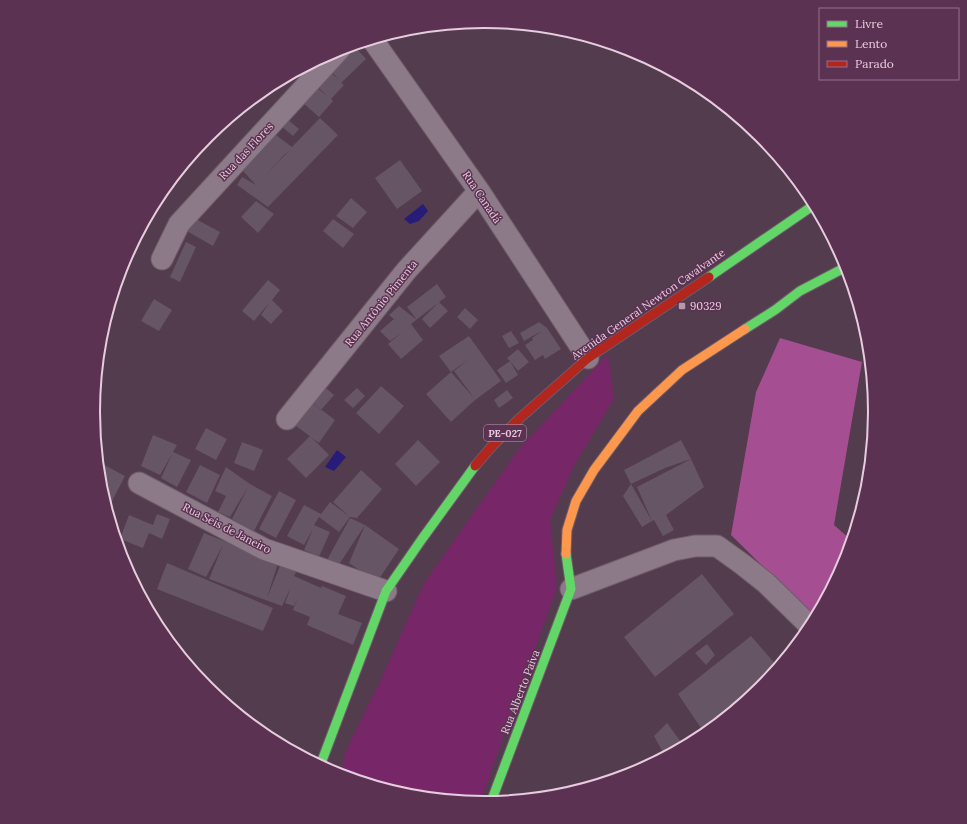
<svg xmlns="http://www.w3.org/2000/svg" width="967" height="824" viewBox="0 0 967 824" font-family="Lora,serif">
<rect width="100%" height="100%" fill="#523c4d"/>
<path fill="#772768" d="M608,354L614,399L575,464L550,520L557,588L480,803L407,795L341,775L345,753L381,679L424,583L519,449Z"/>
<path fill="#a54f92" d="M780,338L862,362L834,525L851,540L845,562L815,618L731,535L756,392Z"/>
<path fill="#271c77" d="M423,204L428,211L419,221L410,224L404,219Z
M337,450L346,457L334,471L325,467Z"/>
<path fill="#665564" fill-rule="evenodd" d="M354,46L366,59L341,83L344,85L331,99L333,101L319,117L302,102L315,86L328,97L317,86L330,72L339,80L329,69Z
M320,118L338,135L268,207L237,185L242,177L256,185L243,171L272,132L292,147ZM289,151L279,161L264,177L284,155Z
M287,119L299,129L293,136L281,126Z
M400,160L422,191L397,209L375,178Z
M351,198L367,212L353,228L336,216Z
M256,201L274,214L258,233L241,217Z
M192,217L220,232L213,246L185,230Z
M333,219L354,234L343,248L323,231Z
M186,242L196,247L180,282L170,277Z
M268,280L280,290L272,300L283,311L271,324L261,315L270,302L254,321L242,311Z
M437,284L446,297L439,302L448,311L430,328L422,319L438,303L411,324L423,340L401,359L388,344L401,333L390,341L380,331L394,319L389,315L399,306L417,320L407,307Z
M154,299L172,310L159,331L141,321Z
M465,308L478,320L470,329L457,317Z
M539,322L547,328L561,349L545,359L543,355L535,360L525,345L533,340L532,338L542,331L524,341L520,333Z
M511,331L519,343L509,348L502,336Z
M469,336L501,381L475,400L451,422L426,394L451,372L474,398L454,371L469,359L451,372L439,356Z
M518,349L529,362L518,371L510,361L518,375L506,383L497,370L510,361L507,358Z
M381,386L404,406L379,434L356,413Z
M326,388L334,395L321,410L313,402Z
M357,388L365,396L353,408L344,400Z
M507,390L513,398L499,408L494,400Z
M309,400L335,420L319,443L292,423Z
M206,428L227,439L216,460L195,449Z
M153,435L177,445L173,452L191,460L177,487L161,478L172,454L160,475L141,466Z
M310,436L329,455L306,478L287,459Z
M418,440L440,462L416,486L395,464Z
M681,440L691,459L665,468L631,484L652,521L642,527L623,496L631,484L624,470Z
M242,442L263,450L254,471L234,463Z
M691,459L704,487L666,515L674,530L663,536L654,520L652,521L637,487Z
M97,461L125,476L107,511L100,488Z
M200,465L220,475L207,503L186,492Z
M226,467L250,484L272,496L254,531L232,519L248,487L230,517L218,512L226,496L215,491Z
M361,470L382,489L357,518L350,517L333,502Z
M279,491L296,500L276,538L259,529Z
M330,502L350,517L339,532L319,517L314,525L330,532L319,557L304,550L313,529L304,545L287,536L304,505L321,514Z
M157,514L170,519L162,539L149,533L143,548L120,539L129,515L153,525Z
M350,518L365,525L399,549L377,582L349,563L365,525L338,566L327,560Z
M204,533L278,563L267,598L282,561L298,568L294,576L321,588L322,586L346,596L338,614L362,623L353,645L307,625L310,617L293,610L298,597L294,606L285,603L291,587L282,606L209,579L223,545L206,577L188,569Z
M167,563L273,608L263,631L157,589Z
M702,574L734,614L655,677L624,637Z
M751,636L778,667L760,689L705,734L678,694Z
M707,644L715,655L706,665L695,653Z
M667,723L684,746L665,756L654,736Z"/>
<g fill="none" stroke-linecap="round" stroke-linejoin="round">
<defs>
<path id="street" d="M372,39L479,191L588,358
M162,259L179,224L340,49
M287,419L406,271L479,191
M139,483L264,549L386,591
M571,589L674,550L695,546H717L742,564L766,583L810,626"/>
<path id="fast" d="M709,277L814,205
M745,329L775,310L800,291L846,267
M320,766L386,591L422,539L475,466
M491,802L571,589L566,554"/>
<path id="slow" d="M566,554L567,530L576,501L594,470L638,411L682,370L745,329"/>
<path id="jam" d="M475,466L493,445L520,418L588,358L709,277"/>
</defs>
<use href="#street" stroke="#6f5b6a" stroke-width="23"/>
<use href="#fast" stroke="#6f5b6a" stroke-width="11"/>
<use href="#slow" stroke="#6f5b6a" stroke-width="11"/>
<use href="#jam" stroke="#6f5b6a" stroke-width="11"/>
<use href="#street" stroke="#8c7a88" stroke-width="21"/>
<use href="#fast" stroke="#63d668" stroke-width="9"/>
<use href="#slow" stroke="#ff974d" stroke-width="9"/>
<use href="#jam" stroke="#b3261e" stroke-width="9"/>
</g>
<rect fill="#b29aab" stroke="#5c3252" stroke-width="1.5" x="678" y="302" width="8" height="8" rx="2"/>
<g text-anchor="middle" stroke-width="3" stroke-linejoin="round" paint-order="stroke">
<rect fill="#5c3252" stroke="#bd9eb4" stroke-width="1" x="484" y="425" width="42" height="16" rx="3"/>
<g font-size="10" font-weight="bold" fill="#e6ccde">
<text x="505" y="437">PE-027</text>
</g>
<g font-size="11" fill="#e6ccde" stroke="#5c3252">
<text transform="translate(246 151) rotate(-47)" y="4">Rua das Flores</text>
<text transform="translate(482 197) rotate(56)" y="4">Rua Canadá</text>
<text transform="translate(381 303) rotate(-51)" y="4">Rua Antônio Pimenta</text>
<text transform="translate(648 304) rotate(-35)" y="4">Avenida General Newton Cavalvante</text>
<text transform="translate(227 528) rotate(27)" y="4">Rua Seis de Janeiro</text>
<text transform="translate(520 692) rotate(-69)" y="4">Rua Alberto Paiva</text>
</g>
<g font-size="11" fill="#e6ccde" stroke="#5c3252" text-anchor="start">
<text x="690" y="310">90329</text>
</g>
</g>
<path d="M0 0H967V824H0ZM100 412a384 384 0 1 1 768 0a384 384 0 1 1-768 0Z" fill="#5c3252" fill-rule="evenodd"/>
<path fill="none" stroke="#e6ccde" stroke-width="2" d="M100 412a384 384 0 1 1 768 0a384 384 0 1 1-768 0Z"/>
<rect x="819" y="8" width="140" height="72" fill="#5c3252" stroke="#93708a"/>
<rect x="827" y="21" width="20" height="6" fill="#63d668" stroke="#93708a"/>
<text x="855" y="28" font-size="12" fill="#e6ccde">Livre</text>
<rect x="827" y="41" width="20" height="6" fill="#ff974d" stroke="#93708a"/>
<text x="855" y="48" font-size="12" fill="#e6ccde">Lento</text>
<rect x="827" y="61" width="20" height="6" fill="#b3261e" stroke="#93708a"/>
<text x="855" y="68" font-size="12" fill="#e6ccde">Parado</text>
</svg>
